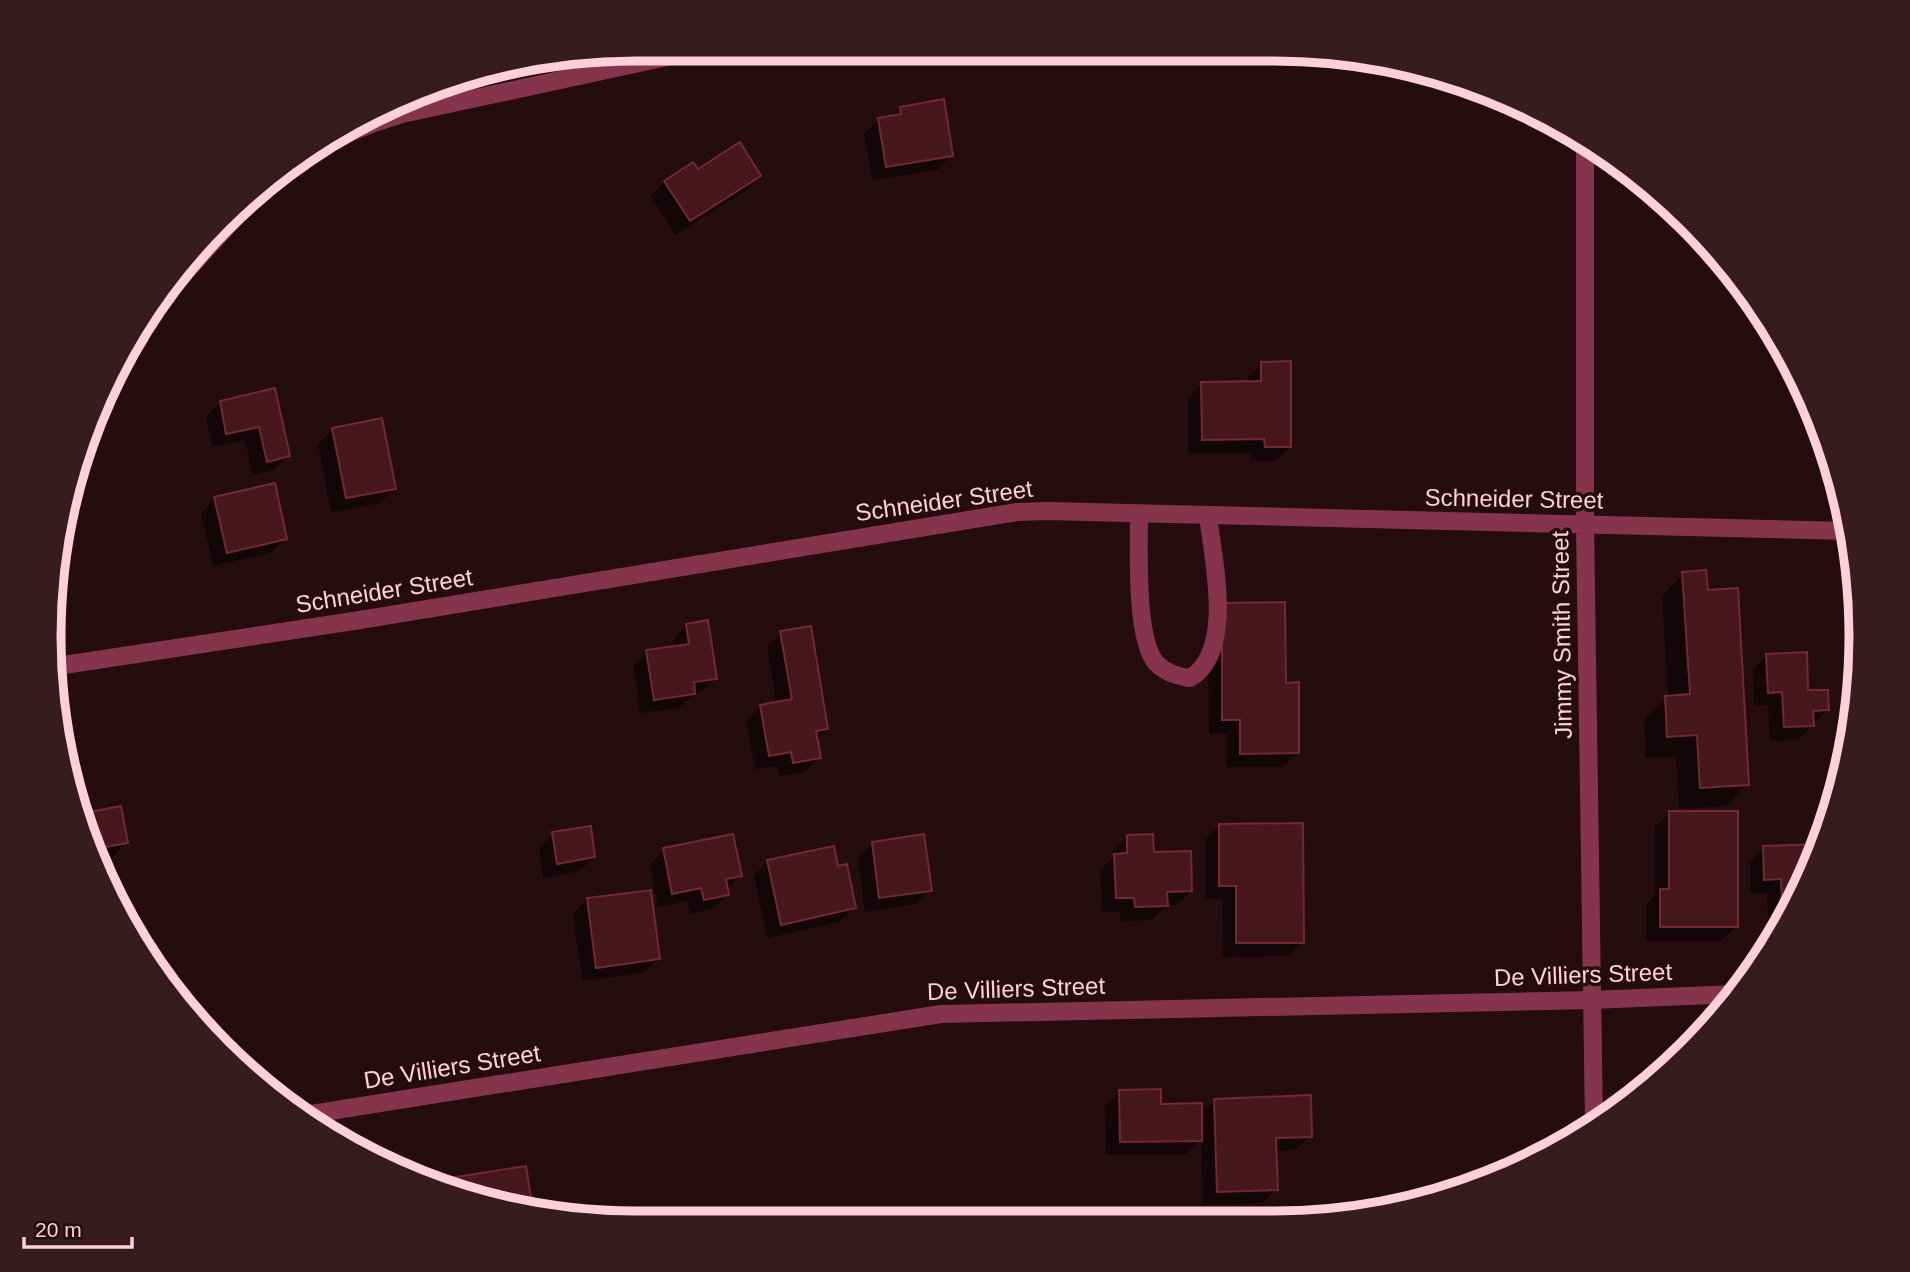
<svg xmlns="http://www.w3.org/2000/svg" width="1910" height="1272" viewBox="0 0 1910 1272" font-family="Arial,sans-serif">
<rect width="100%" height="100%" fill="#240c10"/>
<path fill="#0007" d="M901,109L951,155L937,170L872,180L864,134L879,120L892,117Z
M697,172L759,176L745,191L675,235L651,196L665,182Z
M1262,363L1290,447L1275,461H1251V453L1188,454V398L1202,383H1248V378Z
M274,390L288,455L274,470L253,475L245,440L212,447L206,417L220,403Z
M332,430L394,488L380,503L331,512L318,444Z
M1829,453L1841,483H1829Z
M215,499L286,538L271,553L213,566L201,513Z
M1683,574L1706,592L1747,784L1726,806L1679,809L1676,756L1646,758L1644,719L1668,698L1662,595Z
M1222,605L1284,684L1298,752L1283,767H1226V734H1209L1208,619Z
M687,625L715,678L701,692L693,694L679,708L640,713L633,666L647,652L674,648L673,640Z
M781,633L827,729L816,739L819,757L805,772L779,776L777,766L755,769L746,721L761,706L776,703L767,647Z
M1767,655L1828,709L1798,740L1770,741L1768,705L1754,706L1753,670Z
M120,808L127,842L112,857L99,859L80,815Z
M1670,812L1736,927L1721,941H1646V905L1655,896V827Z
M1220,825L1302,942L1288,956L1223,957L1222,899H1205V840Z
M553,834L594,857L579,871L543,878L539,848Z
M1128,837L1152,854L1191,891L1176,905H1167L1152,920L1121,921L1120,912H1102L1100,870L1113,857V851Z
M872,844L930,890L916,904L865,912L858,858Z
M1764,848L1816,854L1782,930L1775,940H1769L1767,893H1750V862Z
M664,850L740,876L726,890L727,894L713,909L690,914L687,901L658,907L650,864Z
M768,861L854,908L839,922L767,938L754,876Z
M587,900L658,958L644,973L582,981L573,914Z
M1120,1092L1159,1105L1200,1115L1215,1100L1310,1136L1296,1150L1275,1151L1276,1189L1262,1203L1203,1205L1201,1139L1186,1155H1106L1105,1106Z"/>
<path fill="#46171e" stroke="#732833" stroke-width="2" d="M944,99L953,156L886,167L878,118L901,114L900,107Z
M740,142L761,176L690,221L664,181L693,162L698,169Z
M1291,361V447H1265L1264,439L1202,440L1201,382L1261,381V362Z
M275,388L290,456L267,462L259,427L226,434L220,401Z
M382,418L396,489L346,498L332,428Z
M275,483L287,539L227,553L214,497Z
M1706,570L1708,590L1738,588L1749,785L1700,788L1697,735L1667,737L1665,696L1690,694L1682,572Z
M1285,602L1286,683L1299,682V753L1240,754V720H1222V603Z
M708,620L717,679L694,682L695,694L654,700L646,650L689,644L686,624Z
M811,626L828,729L816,731L821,758L793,763L791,752L769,756L760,705L792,699L780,631Z
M1807,652L1808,690H1828L1829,710L1813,711L1814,726L1784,727L1782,692L1768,693L1766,654Z
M121,806L128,843L94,849L80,814Z
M1669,811H1738V927H1660V889H1669Z
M1303,823L1304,943H1236V886H1219V824Z
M591,826L595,857L557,864L552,832Z
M733,834L742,876L726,879L729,895L704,900L701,888L672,894L663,848Z
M924,834L932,891L879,898L872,842Z
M1153,834L1154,852L1191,851L1192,891L1167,892L1168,906L1135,907L1134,898H1116L1114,854L1127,853V835Z
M1818,844V851L1783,927L1781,879L1764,880L1763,846Z
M834,846L838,866L847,864L856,908L781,925L767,860Z
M651,890L660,959L596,968L587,898Z
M1161,1089V1104L1202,1103V1141L1120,1142L1119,1090Z
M1311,1095L1312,1137L1276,1138L1278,1190L1217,1192L1214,1099Z
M526,1166L533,1210L444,1183L443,1179Z"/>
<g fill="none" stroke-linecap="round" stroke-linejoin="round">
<path stroke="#86344e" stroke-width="18" d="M1585,144V525L1594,1125
M297,160C331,139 364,125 402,114L704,49
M156,304L236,217
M1139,514C1139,547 1135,639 1156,663C1166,673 1177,676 1190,678C1235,652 1213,558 1208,516
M57,666L360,620L1017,512L1047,511L1849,531
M305,1115L941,1014L1591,1000L1736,994"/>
</g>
<g text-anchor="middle" stroke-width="7" stroke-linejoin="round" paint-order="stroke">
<g font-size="24" fill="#ffcfda" stroke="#240c10">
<text transform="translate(1514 499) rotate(1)" y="8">Schneider Street</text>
<text transform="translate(944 501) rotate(-8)" y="8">Schneider Street</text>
<text transform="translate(384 591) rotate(-9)" y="8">Schneider Street</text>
<text transform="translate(1562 635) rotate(-91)" y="8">Jimmy Smith Street</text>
<text transform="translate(1583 975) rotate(-2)" y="8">De Villiers Street</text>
<text transform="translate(1016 989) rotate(-2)" y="8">De Villiers Street</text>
<text transform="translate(452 1067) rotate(-9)" y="8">De Villiers Street</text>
</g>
</g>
<path d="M0 0H1910V1272H0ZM636 61H1274A575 575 0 0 1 1849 636V636A575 575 0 0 1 1274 1211H636A575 575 0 0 1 61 636V636A575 575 0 0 1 636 61Z" fill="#361c20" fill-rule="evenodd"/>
<path fill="none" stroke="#ffcfda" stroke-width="9" d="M636 61H1274A575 575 0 0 1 1849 636V636A575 575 0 0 1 1274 1211H636A575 575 0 0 1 61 636V636A575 575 0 0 1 636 61Z"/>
<path d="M24 1237v10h108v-10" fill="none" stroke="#ffcfda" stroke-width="3.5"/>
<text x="35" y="1237" font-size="21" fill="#ffcfda" stroke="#240c10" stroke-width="5" paint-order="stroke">20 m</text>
</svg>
